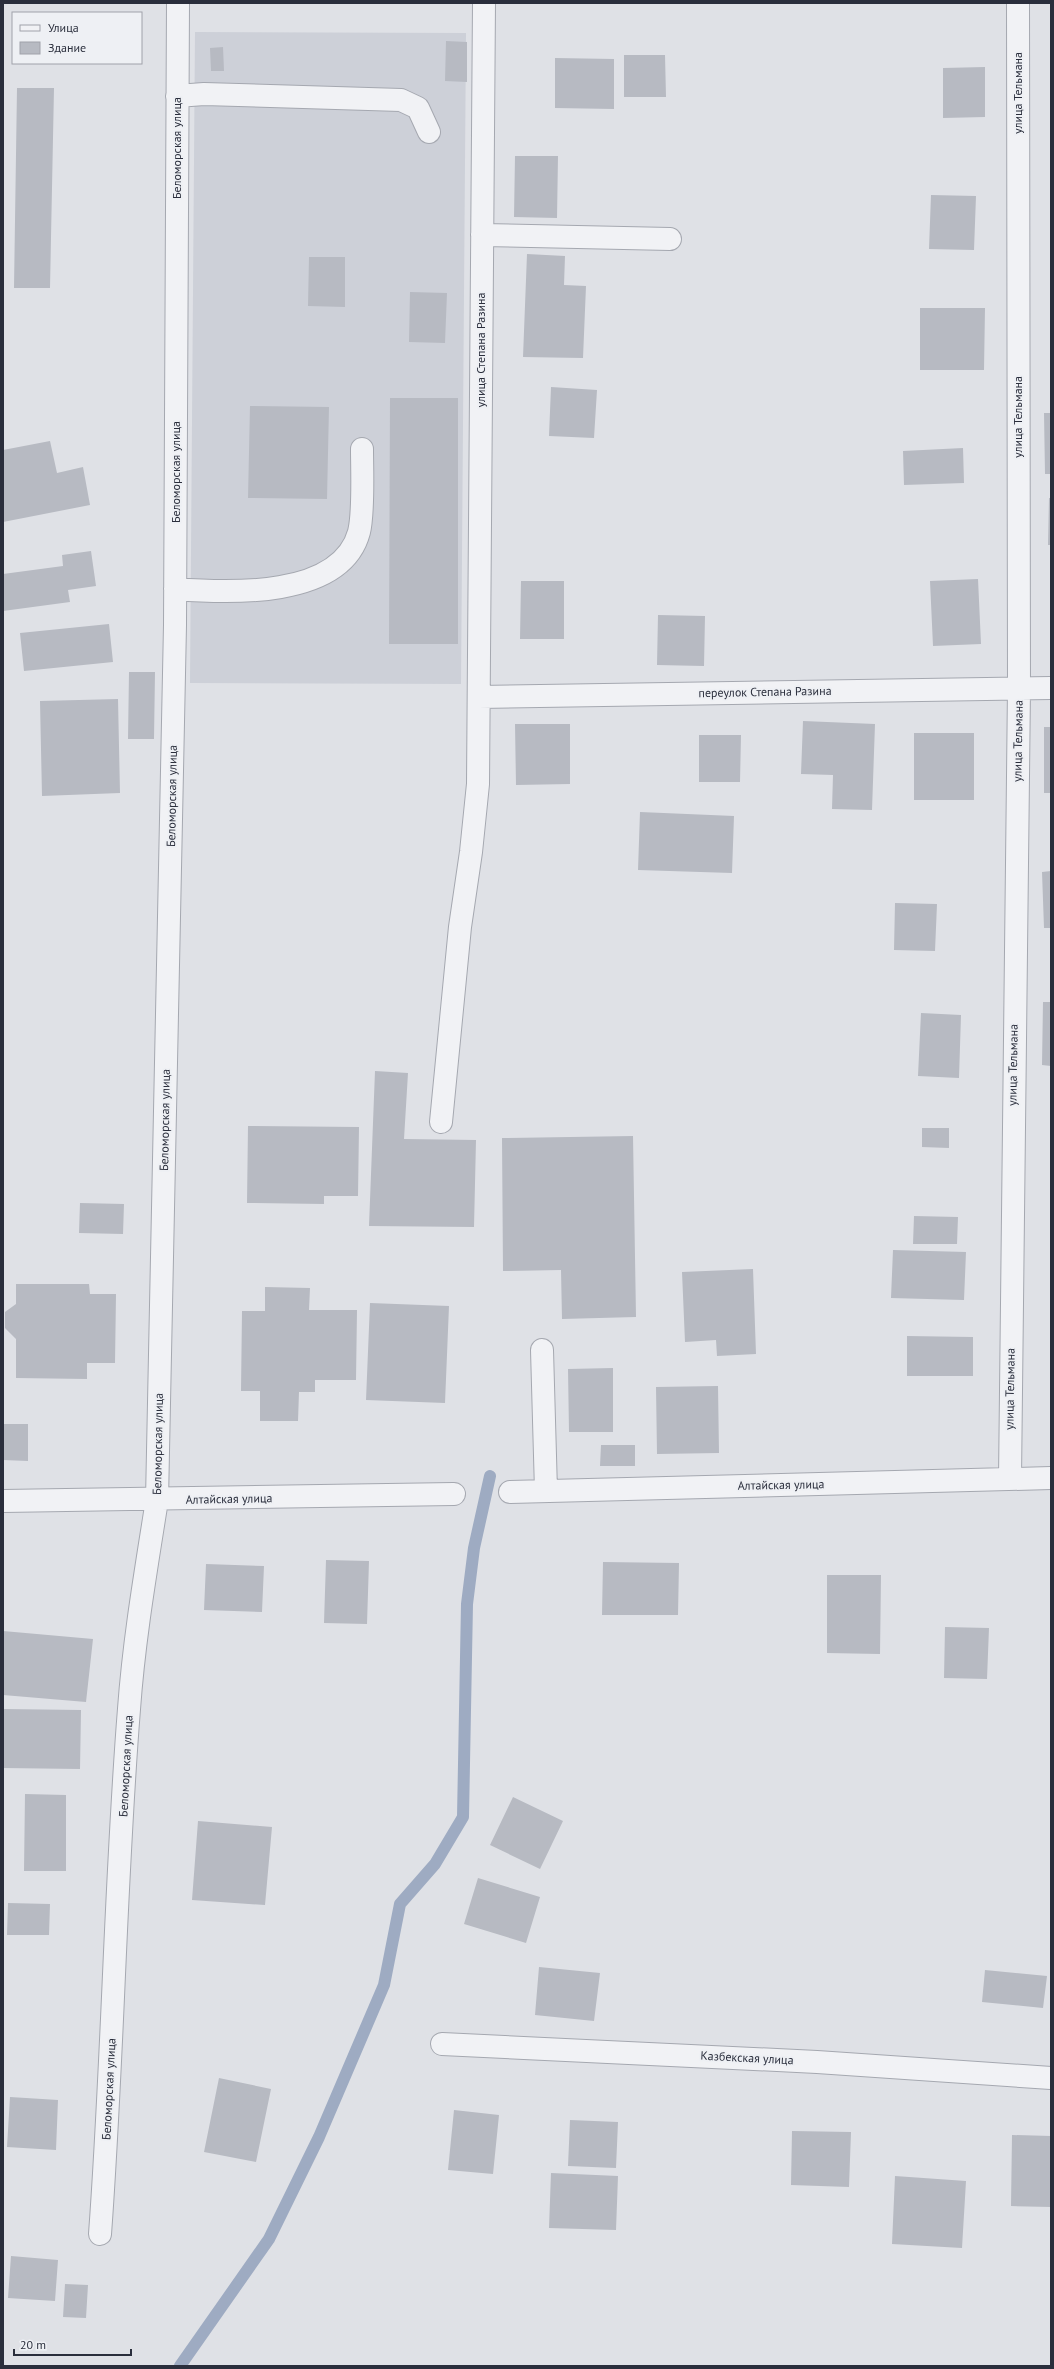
<svg xmlns="http://www.w3.org/2000/svg" width="1054" height="2369" viewBox="0 0 1054 2369" font-family="'PT Sans',sans-serif">
<rect width="100%" height="100%" fill="#dfe1e6"/>
<path fill="#cdd0d8" d="M195,32L466,33L461,684L190,683Z"/>
<g fill="none" stroke-linecap="round" stroke-linejoin="round">
<path stroke="#9eabc2" stroke-width="12" d="M180,2366L269,2239L319,2137L384,1985L400,1904L435,1864L463,1817L467,1604L474,1548L490,1476"/>
</g>
<path fill="#b7bac2" d="M446,41L467,42V82L445,81Z
M223,47L224,71H211L210,48Z
M624,55H665L666,97H624Z
M555,58L614,59V109L555,108Z
M985,67V117L943,118V68Z
M17,88H54L50,288H14Z
M515,156H558L557,218L514,217Z
M931,195L976,196L974,250L929,249Z
M527,254L565,256L564,285L586,286L583,358L523,357Z
M309,257H345V307L308,306Z
M410,292L447,293L445,343L409,342Z
M920,308H985L984,370H920Z
M551,387L597,390L594,438L549,436Z
M390,398H458V644H389Z
M250,406L329,407L327,499L248,498Z
M1044,413H1051V474H1045Z
M50,441L57,473L83,467L90,505L3,522V450Z
M963,448L964,483L904,485L903,451Z
M1049,498H1051V545H1048Z
M91,551L96,586L68,590L70,602L3,611V574L63,566L62,555Z
M978,579L981,644L933,646L930,581Z
M521,581H564V639H520Z
M658,615L705,616L704,666L657,665Z
M109,624L113,662L24,671L20,633Z
M129,672H155L154,739H128Z
M118,699L120,793L42,796L40,701Z
M803,721L875,724L872,810L832,809L833,775L801,774Z
M515,724H570V784L516,785Z
M1044,727H1051V793H1044Z
M914,733H974V800H914Z
M699,735H741L740,782H699Z
M640,812L734,816L732,873L638,870Z
M1051,871V928H1044L1042,872Z
M895,903L937,904L935,951L894,950Z
M1043,1002H1051V1066L1042,1065Z
M921,1013L961,1015L959,1078L918,1076Z
M375,1071L408,1073L404,1139L476,1140L474,1227L369,1226Z
M248,1126L359,1127L358,1196H324V1204L247,1203Z
M922,1128H949V1148L922,1147Z
M633,1136L636,1317L562,1319L561,1270L503,1271L502,1138Z
M80,1203L124,1204L123,1234L79,1233Z
M914,1216L958,1217L957,1244H913Z
M893,1250L966,1252L964,1300L891,1298Z
M753,1269L756,1354L717,1356L716,1340L685,1342L682,1272Z
M16,1284H89L90,1294H116L115,1363H87V1379L16,1378V1339L5,1328V1312L16,1304Z
M265,1287L310,1288L309,1310H357L356,1380H315V1392H299L298,1421H260V1391H241L242,1311H265Z
M370,1303L449,1306L445,1403L366,1400Z
M907,1336L973,1337V1376H907Z
M613,1368V1432H569L568,1369Z
M718,1386L719,1453L657,1454L656,1387Z
M3,1424H28V1461L3,1460Z
M601,1445H635V1466H600Z
M326,1560L369,1561L367,1624L324,1623Z
M603,1562L679,1563L678,1615H602Z
M206,1564L264,1566L262,1612L204,1610Z
M827,1575H881L880,1654L827,1653Z
M945,1627L989,1628L987,1679L944,1678Z
M3,1631L93,1639L86,1702L3,1695Z
M3,1709L81,1710L80,1769L3,1768Z
M25,1794L66,1795V1871H24Z
M513,1797L563,1821L540,1869L490,1845Z
M198,1821L272,1827L265,1905L192,1900Z
M478,1878L540,1897L526,1943L464,1924Z
M8,1903L50,1904L49,1935H7Z
M539,1967L600,1973L594,2021L535,2015Z
M985,1970L1047,1976L1043,2008L982,2002Z
M219,2078L271,2089L256,2162L204,2152Z
M10,2097L58,2100L56,2150L7,2147Z
M454,2110L499,2115L493,2174L448,2170Z
M570,2120L618,2122L616,2168L568,2166Z
M792,2131L851,2132L849,2187L791,2185Z
M1012,2135L1051,2136V2207L1011,2206Z
M551,2173L618,2176L616,2230L549,2228Z
M895,2176L966,2181L962,2248L892,2244Z
M11,2256L58,2260L55,2301L8,2298Z
M65,2284L88,2285L86,2318L63,2317Z"/>
<g fill="none" stroke-linecap="round" stroke-linejoin="round">
<defs>
<path id="minor" d="M177,96L204,94L401,100L418,108L429,132
M482,235L670,239
M175,589C228,593 341,599 359,532C364,512 362,471 362,449
M479,697L1051,688
M441,1122L460,927L471,852L478,784L484,3
M542,1350L546,1491
M1010,1479L1019,688L1018,3
M510,1492L1051,1478
M3,1501L454,1494
M442,2044L817,2062L1051,2078
M100,2234C113,2059 115,1884 129,1709C134,1639 146,1570 157,1500L175,625L178,3"/>
</defs>
<use href="#minor" stroke="#a5a8b0" stroke-width="24"/>
<use href="#minor" stroke="#f1f2f5" stroke-width="22"/>
</g>
<g text-anchor="middle" stroke-width="4" stroke-linejoin="round" paint-order="stroke">
<g font-size="12" fill="#2a2e3c" stroke="#eef0f4">
<text transform="translate(1018 93) rotate(-90)" y="4">улица Тельмана</text>
<text transform="translate(177 148) rotate(-90)" y="4">Беломорская улица</text>
<text transform="translate(481 350) rotate(-90)" y="4">улица Степана Разина</text>
<text transform="translate(1018 417) rotate(-90)" y="4">улица Тельмана</text>
<text transform="translate(176 472) rotate(-90)" y="4">Беломорская улица</text>
<text transform="translate(765 692) rotate(-1)" y="4">переулок Степана Разина</text>
<text transform="translate(1018 741) rotate(-89)" y="4">улица Тельмана</text>
<text transform="translate(172 796) rotate(-89)" y="4">Беломорская улица</text>
<text transform="translate(1013 1065) rotate(-89)" y="4">улица Тельмана</text>
<text transform="translate(165 1120) rotate(-89)" y="4">Беломорская улица</text>
<text transform="translate(1010 1389) rotate(-89)" y="4">улица Тельмана</text>
<text transform="translate(158 1444) rotate(-89)" y="4">Беломорская улица</text>
<text transform="translate(781 1485) rotate(-1)" y="4">Алтайская улица</text>
<text transform="translate(229 1499) rotate(-1)" y="4">Алтайская улица</text>
<text transform="translate(126 1766) rotate(-87)" y="4">Беломорская улица</text>
<text transform="translate(747 2058) rotate(3)" y="4">Казбекская улица</text>
<text transform="translate(109 2089) rotate(-87)" y="4">Беломорская улица</text>
</g>
</g>
<rect width="1054" height="2369" fill="none" stroke="#2a2e3c" stroke-width="8"/>
<rect x="12" y="12" width="130" height="52" fill="#eef0f4" stroke="#a0a2aa"/>
<rect x="20" y="25" width="20" height="6" fill="#f1f2f5" stroke="#a0a2aa"/>
<text x="48" y="32" font-size="12" fill="#2a2e3c">Улица</text>
<rect x="20" y="42" width="20" height="12" fill="#b7bac2" stroke="#a0a2aa"/>
<text x="48" y="52" font-size="12" fill="#2a2e3c">Здание</text>
<path d="M14 2349v6h117v-6" fill="none" stroke="#2a2e3c" stroke-width="2"/>
<text x="20" y="2349" font-size="12" fill="#2a2e3c" stroke="#eef0f4" stroke-width="3" paint-order="stroke">20 m</text>
</svg>
